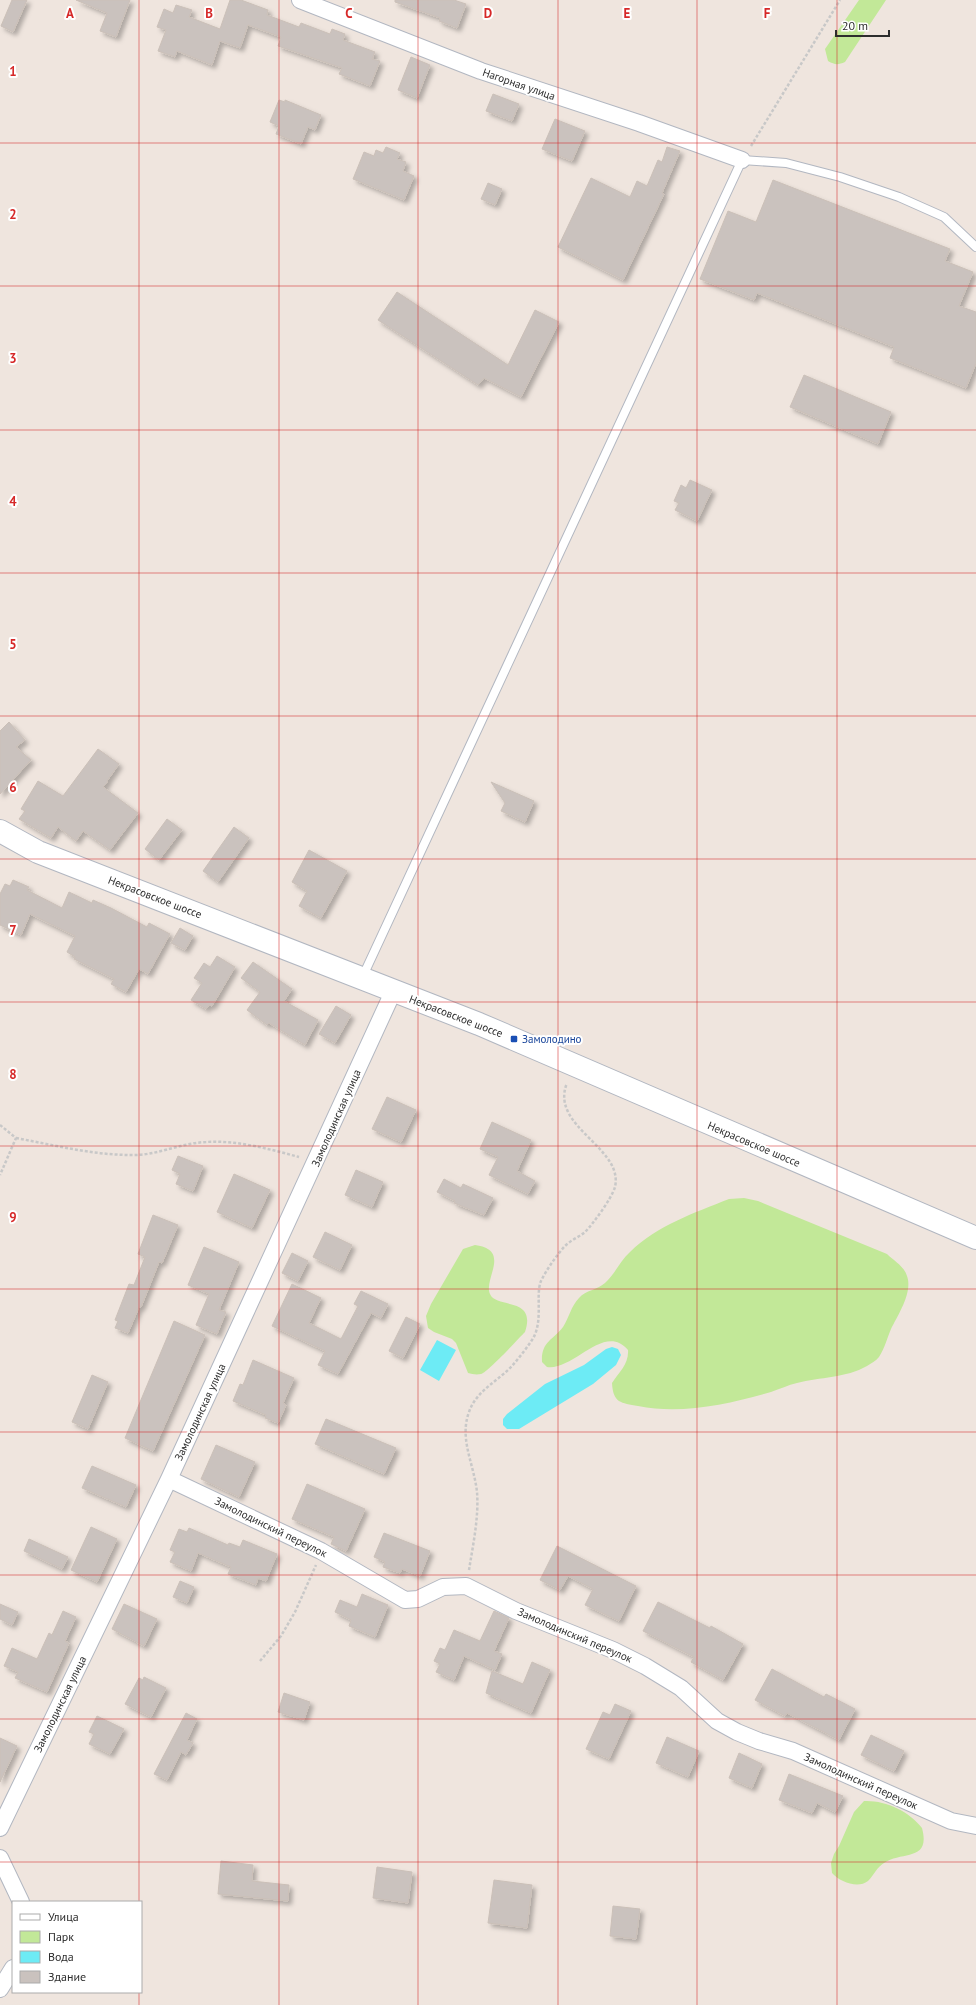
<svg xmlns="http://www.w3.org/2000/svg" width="976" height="2005" viewBox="0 0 976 2005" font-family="'PT Sans',sans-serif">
<defs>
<filter id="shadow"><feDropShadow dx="3.5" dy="3.5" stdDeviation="2" flood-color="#0004"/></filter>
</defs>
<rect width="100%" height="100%" fill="#efe5de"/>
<path fill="#c2e898" d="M859,0H886L845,62C838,65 835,65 828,61L825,49Z
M729,1199L744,1198L758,1201L887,1254C894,1261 904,1266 907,1276C913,1292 898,1315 891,1329C887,1338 885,1348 879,1357C876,1361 871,1363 867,1366C846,1378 820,1377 797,1383C788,1385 780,1389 771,1392C729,1404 682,1415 638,1406C621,1403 613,1403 612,1383C619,1372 629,1364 628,1350C604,1322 574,1371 547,1367L542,1362C541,1342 552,1341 563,1327C569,1318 571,1306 579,1298C586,1290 597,1290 605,1283C615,1274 620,1261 630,1252C658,1225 694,1213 729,1199Z
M475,1245C512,1250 483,1279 490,1294C496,1309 537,1296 525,1332C518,1339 488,1372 481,1374C476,1375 472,1374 468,1373L456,1343L452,1339L434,1332L428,1328L426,1316L431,1304L463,1249Z
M864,1801C885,1800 909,1811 922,1828C931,1862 902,1851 884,1863C877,1867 874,1875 868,1881C858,1889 840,1882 832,1873L831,1863L834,1854L839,1846L854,1812Z"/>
<path fill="#6debf5" d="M437,1340L456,1350L439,1381L420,1370Z
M612,1347L618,1349L621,1355L616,1365L593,1384L519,1429H507L503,1425V1419L507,1414L545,1384L584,1365L606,1349Z"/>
<path fill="#cac2be" stroke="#cbc0b8" filter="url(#shadow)" d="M12,0H27L13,32L1,26Z
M76,0H130L116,37L100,31L107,13Z
M230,0H241L268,10L267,15L299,27L301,23L330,34L332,29L345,34L343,40L375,52L372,59L380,61L370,86L339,74L342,68L278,46L281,37L248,25L240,48L220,41L212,65L177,51L175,57L158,51L166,30L157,27L164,9L173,13L176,5L192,10L189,17L220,29Z
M395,0H454L466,4L457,28L439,21L440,18L395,2Z
M411,57L430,65L417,98L398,90Z
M493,94L519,104L512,121L486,111Z
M279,100L285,102V100L321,115L315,130L308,127L301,144L276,134L279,126L270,122Z
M555,119L585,131L572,161L542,149Z
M386,147L400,153L397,159L406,162L403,171L414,176L404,200L353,179L364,152L374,156L376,150L383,153Z
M667,147L680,151L662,193L664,194L623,280L558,247L591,178L630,197L637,181L647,186L658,160L662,162Z
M773,180L950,249L945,261L973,272L959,306L976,312V363L966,388L890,358L894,347L757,293L754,300L700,279L728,211L756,222Z
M488,183L502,189L495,205L481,199Z
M397,292L508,365L535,310L559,322L521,397L484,378L478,385L378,320Z
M804,375L891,412L878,444L790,407Z
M690,480L712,490L697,521L675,510L679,503L674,501L681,485L686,488Z
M9,722L25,740L16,747L31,760L0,794V731Z
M98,749L119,764L107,781L108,782L103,787L138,813L110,850L83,831L76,841L58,827L51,838L19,819L25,811L21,809L38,781L63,796Z
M491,782L534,801L525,822L501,811L505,803Z
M167,819L182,830L159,860L145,849Z
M234,827L249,838L218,882L203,871Z
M309,850L347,871L321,918L299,906L307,891L292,882Z
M13,880L29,887L27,890L62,908L69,892L92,903L93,900L111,908L147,927L149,923L170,934L148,974L139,969L126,992L111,984L114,979L74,959L75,957L67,952L75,936L30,914L21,935L0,925V894L5,884L10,886Z
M180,928L193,936L185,950L171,943Z
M217,956L235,967L212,1006L209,1005L206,1009L191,1000L202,983L194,978L204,963L210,967Z
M253,962L292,989L284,1001L318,1020L305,1045L269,1023L267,1025L247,1010L260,992L241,978Z
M336,1006L351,1015L335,1043L319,1034Z
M387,1097L416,1110L401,1142L372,1129Z
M492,1122L531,1140L517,1171L535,1181L528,1194L489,1175L498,1157L480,1149Z
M178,1156L203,1166L193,1191L176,1184L180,1174L172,1170Z
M356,1170L383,1182L372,1207L345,1195Z
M234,1174L270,1190L252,1228L217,1212Z
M444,1179L461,1188L463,1184L493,1198L484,1215L454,1203L455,1201L437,1192Z
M153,1215L178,1225L162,1263L159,1262L141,1307H139L128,1333L115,1328L118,1321L115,1320L129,1284L134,1285L145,1257L138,1254Z
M325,1232L352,1245L340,1270L313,1257Z
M204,1247L239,1262L219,1310L226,1312L217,1334L196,1325L209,1294L188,1285Z
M292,1253L308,1261L298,1281L282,1273Z
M292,1284L321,1298L309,1323L341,1339L358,1306L354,1304L361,1291L388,1304L381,1318L371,1313L338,1374L318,1365L325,1351L272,1326Z
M406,1317L420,1324L403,1358L389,1351Z
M174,1321L205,1335L153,1451L125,1438Z
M253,1360L294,1378L283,1403L286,1405L278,1423L265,1418L266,1415L233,1401L240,1384L243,1385Z
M92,1375L108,1382L88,1429L72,1422Z
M326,1419L396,1448L384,1474L315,1444Z
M216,1445L255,1462L239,1497L201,1479Z
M92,1466L136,1485L126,1507L82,1488Z
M307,1484L365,1509L346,1551L331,1544L334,1537L292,1519Z
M91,1527L117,1539L97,1582L71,1570Z
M189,1528L228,1545L229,1543L240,1547L243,1540L277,1554L266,1581L258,1578L256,1585L228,1574L231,1567L198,1553L191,1571L170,1562L175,1552L170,1550L179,1529L187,1532Z
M384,1533L430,1551L420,1576L402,1569L400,1573L383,1567L385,1562L374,1557Z
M29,1539L68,1557L62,1569L24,1551Z
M557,1546L636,1586L619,1621L585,1605L593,1589L568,1576L560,1590L540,1580Z
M180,1581L194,1587L187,1603L173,1597Z
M362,1594L388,1605L375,1637L349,1626L351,1620L335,1612L340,1600L357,1607Z
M658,1602L710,1628L711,1626L743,1644L723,1680L691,1662L694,1657L643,1631Z
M0,1604L18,1612L12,1625L0,1619Z
M124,1604L157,1619L144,1646L112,1629Z
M63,1611L76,1617L65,1641L69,1643L47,1692L15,1678L18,1672L4,1666L12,1648L37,1659L49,1633L52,1635Z
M494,1611L509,1618L494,1651L502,1654L495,1670L464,1656L454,1680L436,1672L440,1664L434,1661L440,1648L445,1650L454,1630L480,1641Z
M532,1662L550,1670L531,1713L486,1693L492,1671L523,1684Z
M772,1669L824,1697L826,1694L855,1709L839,1740L787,1713L785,1716L755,1700Z
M144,1677L166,1688L151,1717L125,1704L139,1678L143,1680Z
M284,1693L310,1702L304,1720L278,1712Z
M615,1704L631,1711L609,1759L586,1749L603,1712L610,1715Z
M186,1713L197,1719L187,1740L193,1743L186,1755L181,1752L167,1780L154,1774Z
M97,1716L124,1729L110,1754L89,1744L94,1734L89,1732Z
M871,1735L904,1751L894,1771L861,1755Z
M667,1737L699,1751L688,1777L656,1763Z
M0,1738L17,1746L0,1782Z
M739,1753L762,1764L752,1788L729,1778Z
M789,1774L843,1796L835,1812L817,1803L812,1813L779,1800Z
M221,1861L253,1865L252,1881L289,1885L288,1901L218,1894Z
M377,1867L412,1872L408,1903L373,1898Z
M494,1880L532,1885L527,1928L488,1923Z
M613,1906L640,1909L636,1939L610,1936Z"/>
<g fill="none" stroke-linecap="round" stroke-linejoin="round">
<defs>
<path id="lane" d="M362,978L742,160L786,163L840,177L899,197L944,217L976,247"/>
<path id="street" d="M300,0L481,71L639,123L742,160
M169,1479L321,1551L405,1600L418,1599L443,1587L466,1586L516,1611L613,1650L645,1666L681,1688L717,1721L737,1732L759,1741L793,1751L951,1821L976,1826
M0,1828L169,1479L393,992
M0,1858L21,1902
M0,1989L13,1968"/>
<path id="secondary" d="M0,831L38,852L479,1024L976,1238"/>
</defs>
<use href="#lane" stroke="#b2b7c1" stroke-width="10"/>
<use href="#street" stroke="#b2b7c1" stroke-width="18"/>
<use href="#secondary" stroke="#b2b7c1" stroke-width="24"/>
<path stroke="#c8c8c8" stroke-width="2.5" stroke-dasharray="3 2" stroke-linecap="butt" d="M751,146L840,0
M0,1125L16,1138L0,1175
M16,1138C54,1145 92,1155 131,1155C156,1156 180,1143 206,1142C237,1140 269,1149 299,1157
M469,1570C473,1545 479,1517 477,1492C474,1464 459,1439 469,1412C476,1391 498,1381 512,1366C519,1358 526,1349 532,1340C544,1322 535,1295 541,1281C547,1269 556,1256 565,1246C571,1240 579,1237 585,1232C593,1224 612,1198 615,1187C624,1147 549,1127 567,1083
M260,1661L281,1636L295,1612L316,1565"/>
<use href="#lane" stroke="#fff" stroke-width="8"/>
<use href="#street" stroke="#fff" stroke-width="16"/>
<use href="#secondary" stroke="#fff" stroke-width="22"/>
</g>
<path fill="none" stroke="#d62828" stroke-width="1" stroke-opacity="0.55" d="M139,0V1902M279,0V2005M418,0V2005M558,0V2005M697,0V2005M837,0V2005M0,143H976M0,286H976M0,430H976M0,573H976M0,716H976M0,859H976M0,1002H976M0,1146H976M0,1289H976M0,1432H976M0,1575H976M0,1719H976M0,1862H976M139,1992V2005"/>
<rect fill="#1a4fb4" stroke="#fff" stroke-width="1.5" x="510" y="1035" width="8" height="8" rx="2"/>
<g text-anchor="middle" stroke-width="4" stroke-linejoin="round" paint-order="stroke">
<g font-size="11" fill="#2d2d2d" stroke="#fff">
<text transform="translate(519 84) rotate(19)" y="4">Нагорная улица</text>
<text transform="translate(155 897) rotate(21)" y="4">Некрасовское шоссе</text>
<text transform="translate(456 1016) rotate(21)" y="4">Некрасовское шоссе</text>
<text transform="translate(336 1118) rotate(-66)" y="4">Замолодинская улица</text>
<text transform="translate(754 1144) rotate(23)" y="4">Некрасовское шоссе</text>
<text transform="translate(200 1412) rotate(-65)" y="4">Замолодинская улица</text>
<text transform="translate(271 1527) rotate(26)" y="4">Замолодинский переулок</text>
<text transform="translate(575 1635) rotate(23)" y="4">Замолодинский переулок</text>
<text transform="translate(60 1704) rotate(-64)" y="4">Замолодинская улица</text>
<text transform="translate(861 1781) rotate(24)" y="4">Замолодинский переулок</text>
</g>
<g font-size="11" fill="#164399" stroke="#fff" text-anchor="start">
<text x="522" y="1043">Замолодино</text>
</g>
</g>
<g font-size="13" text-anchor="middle" font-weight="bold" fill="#d62828" stroke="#fff" stroke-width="4" stroke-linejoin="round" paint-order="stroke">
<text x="70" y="18">A</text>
<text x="209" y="18">B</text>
<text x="349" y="18">C</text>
<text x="488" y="18">D</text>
<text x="627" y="18">E</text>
<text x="767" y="18">F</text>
<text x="13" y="76">1</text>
<text x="13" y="219">2</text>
<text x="13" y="363">3</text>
<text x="13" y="506">4</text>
<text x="13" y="649">5</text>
<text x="13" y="792">6</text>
<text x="13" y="935">7</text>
<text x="13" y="1079">8</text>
<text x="13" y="1222">9</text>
</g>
<rect x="12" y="1901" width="130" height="92" fill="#ffffff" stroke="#ababab"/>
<rect x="20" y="1914" width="20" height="6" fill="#ffffff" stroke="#ababab"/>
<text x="48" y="1921" font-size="12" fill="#2d2d2d">Улица</text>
<rect x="20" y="1931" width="20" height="12" fill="#c2e898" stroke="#ababab"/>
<text x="48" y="1941" font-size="12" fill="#2d2d2d">Парк</text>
<rect x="20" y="1951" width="20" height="12" fill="#6debf5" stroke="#ababab"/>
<text x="48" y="1961" font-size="12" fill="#2d2d2d">Вода</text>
<rect x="20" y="1971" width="20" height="12" fill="#cac2be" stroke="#ababab"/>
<text x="48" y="1981" font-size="12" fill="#2d2d2d">Здание</text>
<path d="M836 30v6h53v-6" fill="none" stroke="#2d2d2d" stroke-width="2"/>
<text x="842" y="30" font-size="12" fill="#2d2d2d" stroke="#ffffff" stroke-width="3" paint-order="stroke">20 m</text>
</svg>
